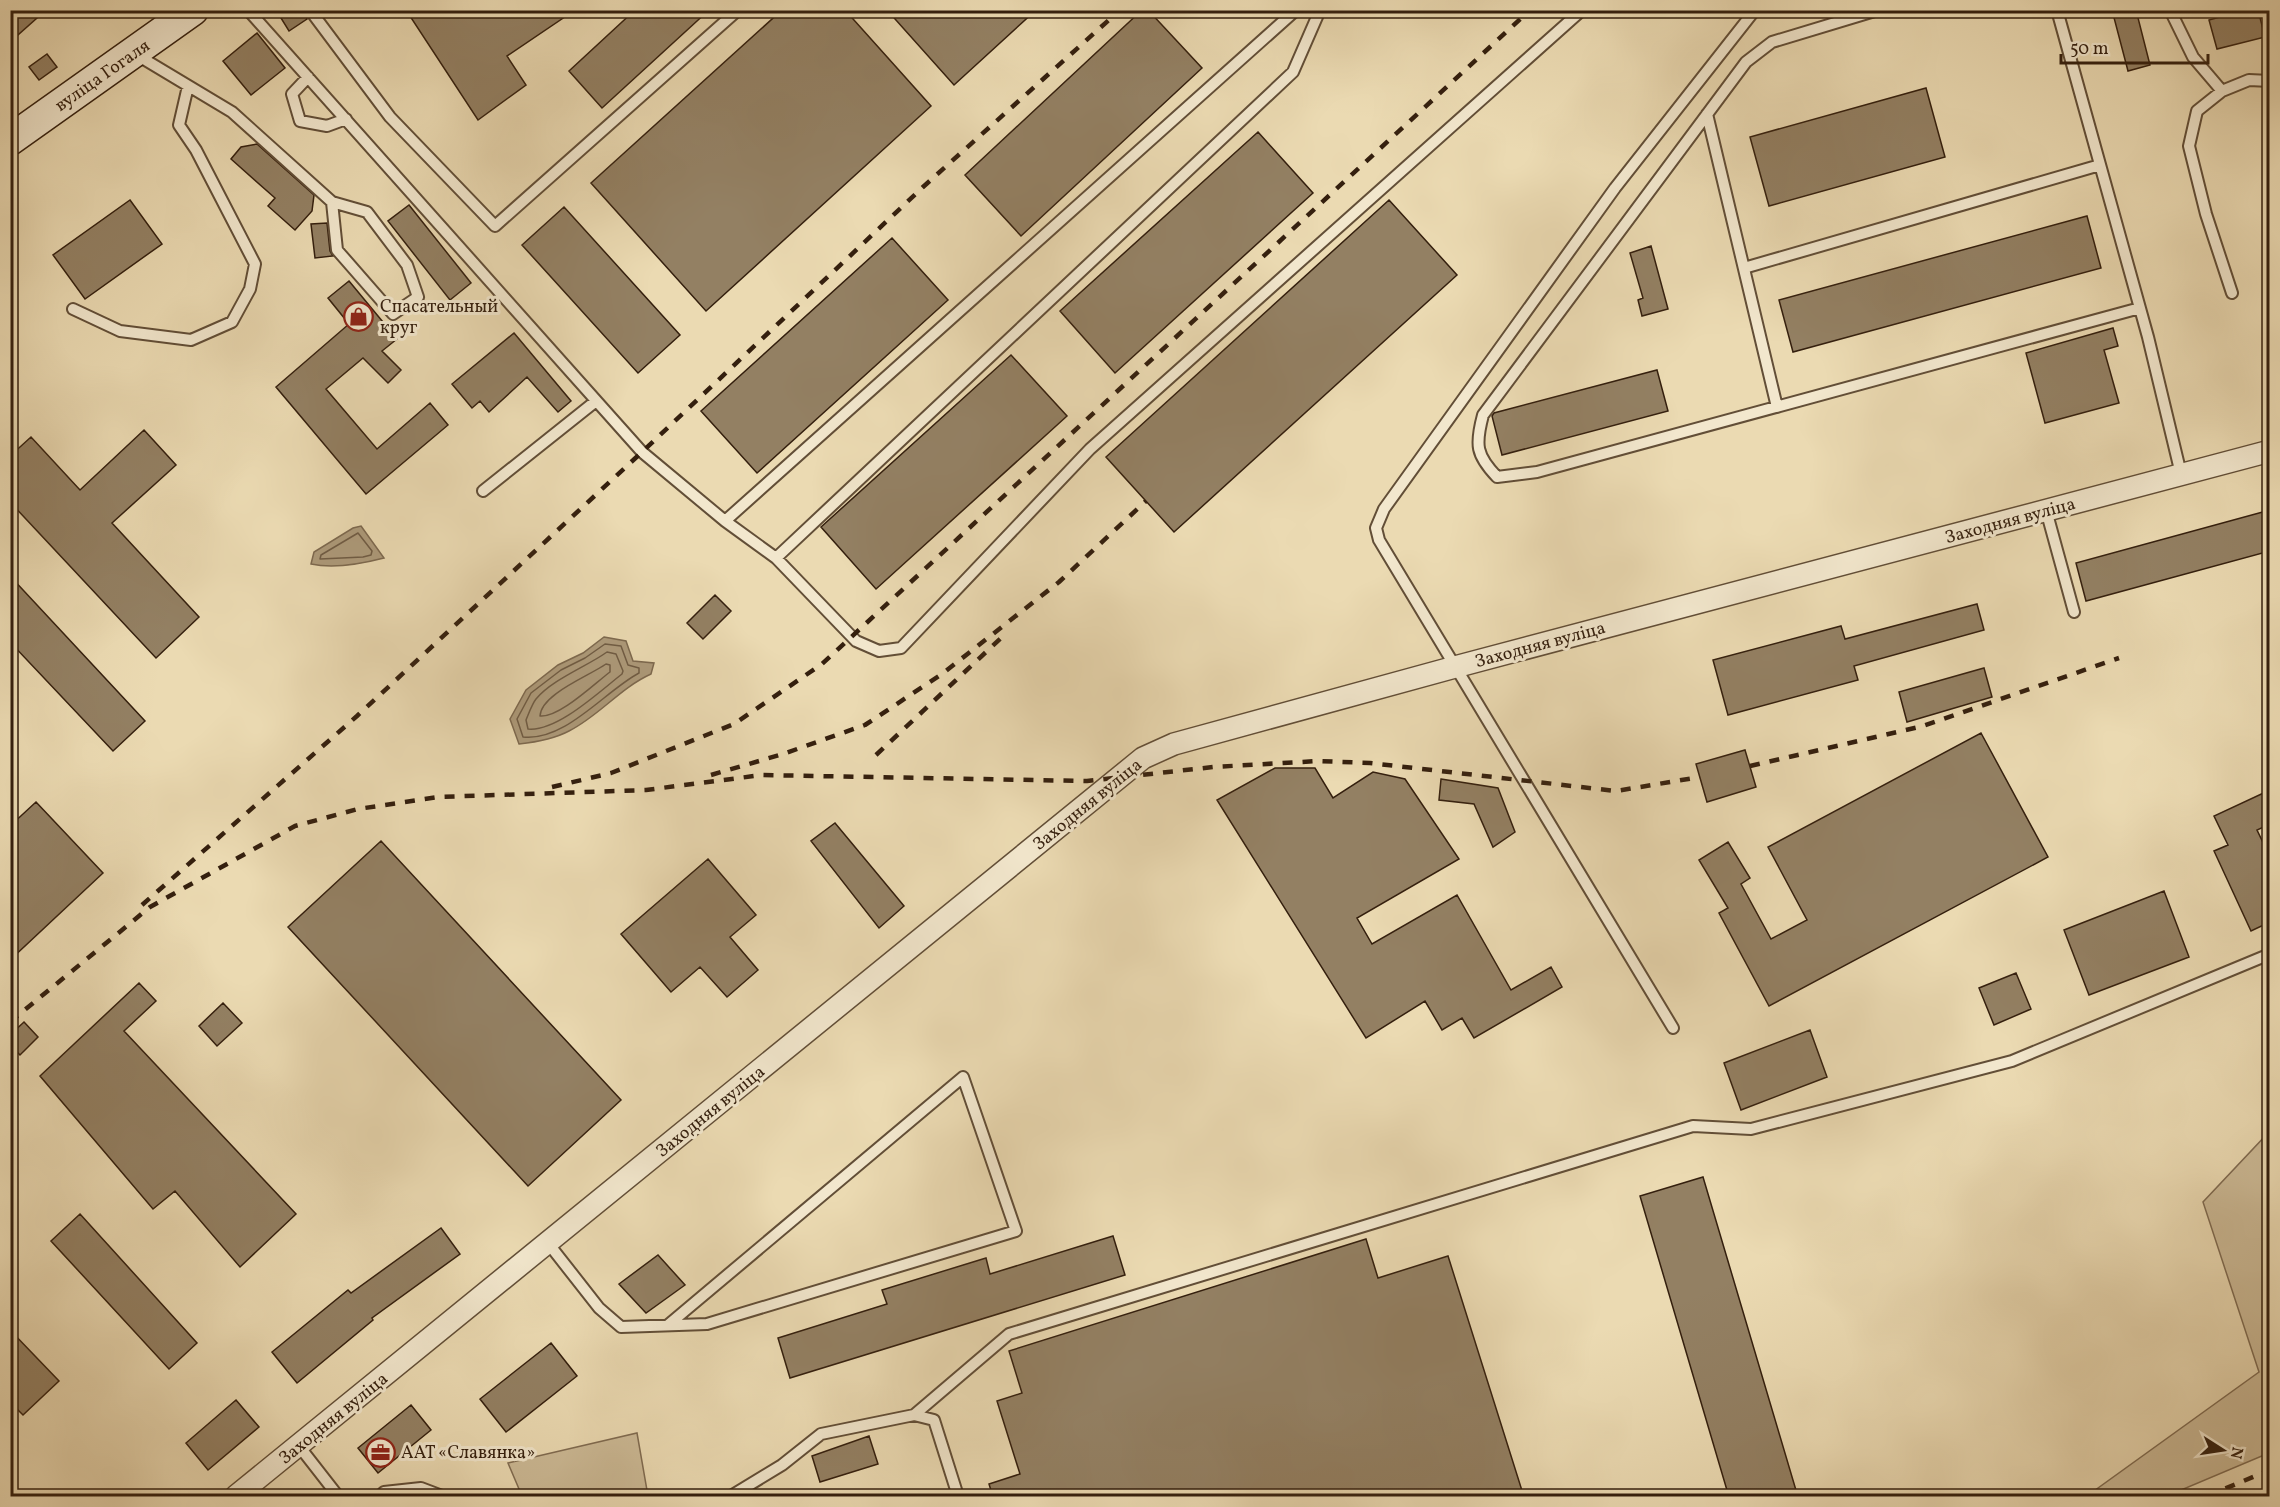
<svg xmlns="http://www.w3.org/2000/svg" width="2280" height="1507" viewBox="0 0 2280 1507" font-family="Vollkorn,serif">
<rect width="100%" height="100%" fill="#ebdab2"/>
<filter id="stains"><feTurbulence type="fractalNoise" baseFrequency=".00333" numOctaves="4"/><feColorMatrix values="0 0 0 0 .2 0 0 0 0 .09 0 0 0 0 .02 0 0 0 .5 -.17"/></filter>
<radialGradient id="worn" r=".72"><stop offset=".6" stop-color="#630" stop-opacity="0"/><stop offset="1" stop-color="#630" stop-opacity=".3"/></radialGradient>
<path fill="#ccba96" stroke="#806c52" stroke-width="1.5" d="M2269,1132V1453L2167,1496H2087L2259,1372L2203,1202Z
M637,1433L648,1496H522L508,1463Z"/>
<path fill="#ad9a7a" stroke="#7d694f" stroke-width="1.5" d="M361,526L384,558C361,564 335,569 311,564L314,552L353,528Z
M604,637L626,641L633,661L654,663L651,674C620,688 599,716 569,731C554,739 537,742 519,744L510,719L526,690L558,665L583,653Z"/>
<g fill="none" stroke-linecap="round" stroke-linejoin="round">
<path stroke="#705c44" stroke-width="1.5" d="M358,533L372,551L371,555L363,557L320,559L321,555Z
M605,644L621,646L628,665L639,668V673C605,691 565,742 523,737L517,719L531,693L561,670L585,658Z
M607,652L616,654L623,671L622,674C600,691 557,732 528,729L526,720C529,713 532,704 536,699C553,679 586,667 607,652Z
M606,664L610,665V672C594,684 559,718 540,716C541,694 589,676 606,664Z"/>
</g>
<path fill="#938063" stroke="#341f0e" stroke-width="1.5" d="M10,10H46L10,42Z
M276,10H303L307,19L289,31Z
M406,10H575L507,56L526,85L478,120Z
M635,10H709L602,108L569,71Z
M782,10H845L931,106L706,311L591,183Z
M887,10H1036L954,85Z
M1142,10H1148L1202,68L1021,236L965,175Z
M2112,10H2136L2150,65L2128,71Z
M2245,10H2258L2265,37L2217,49L2209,20Z
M257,33L285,68L251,95L223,61Z
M47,54L57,67L39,80L29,67Z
M1926,88L1945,157L1769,206L1750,137Z
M1258,132L1313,193L1115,373L1060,311Z
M257,144L314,195L312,211L295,230L268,206L275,198L231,159L241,147Z
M130,200L162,244L85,299L53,255Z
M1389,200L1457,275L1174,532L1106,457Z
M409,205L471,283L450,300L388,221Z
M564,207L680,335L638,373L522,245Z
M2087,216L2101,268L1793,352L1779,300Z
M327,223L330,251L333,256L315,258L311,224Z
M892,238L948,300L757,473L701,411Z
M1651,246L1668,309L1642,316L1638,300L1643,298L1630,253Z
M349,281L397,339L382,351L401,370L388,383L363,358L326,389L377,449L430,403L448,425L366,494L276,387L349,324L328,298Z
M2113,328L2118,346L2104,350L2119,403L2045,423L2026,353Z
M514,333L571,401L558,412L527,377L489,412L480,401L472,408L452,384Z
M1011,355L1067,416L876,589L821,527Z
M1657,370L1668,411L1502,455L1492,416L1494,413Z
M144,430L176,465L112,523L199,617L156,658L10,502V456L31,437L80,490Z
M2270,510V551L2086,601L2076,563Z
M10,576L145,721L113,751L10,642Z
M715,595L731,611L703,639L687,623Z
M1977,604L1984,630L1854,666L1858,680L1728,715L1713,660L1841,626L1845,639Z
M1984,668L1992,697L1907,722L1899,692Z
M1981,733L2048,857L1769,1006L1719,913L1728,908L1699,860L1728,842L1750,878L1741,884L1771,939L1807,920L1768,847Z
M1745,750L1756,787L1707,802L1696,764Z
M1275,768H1315L1333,798L1373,772L1405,779L1459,859L1357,918L1372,944L1457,895L1511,990L1551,967L1562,987L1474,1038L1462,1018L1442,1030L1425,1001L1366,1038L1217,800Z
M1441,779L1498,788L1515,832L1493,847L1474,804L1439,800Z
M2270,790V824L2257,830L2270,857V922L2251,931L2214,851L2228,845L2214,816Z
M36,802L103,873L10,960V826Z
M835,823L904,906L879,928L811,841Z
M381,841L621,1100L528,1186L288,927Z
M708,859L756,915L730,937L758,970L727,997L700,967L671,992L621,934Z
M2164,891L2189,957L2089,995L2064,930Z
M2016,973L2031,1009L1994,1025L1979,988Z
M139,983L156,1001L124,1031L296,1214L240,1267L175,1191L153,1209L40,1076Z
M223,1003L242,1023L217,1046L199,1026Z
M24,1022L38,1037L20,1055L10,1045V1035Z
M1810,1030L1827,1077L1741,1110L1724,1063Z
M1703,1177L1798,1497H1729L1640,1196Z
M80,1214L197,1343L169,1369L51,1241Z
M441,1228L460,1254L372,1318L373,1320L297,1383L272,1352L348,1290L351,1293Z
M1113,1236L1125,1275L790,1378L778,1338L887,1304L882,1290L986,1258L990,1274Z
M1366,1239L1378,1278L1448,1256L1524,1497H993L989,1484L1020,1474L997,1401L1022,1393L1009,1351Z
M658,1255L685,1285L646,1313L619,1284Z
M10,1330L59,1381L23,1415L10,1402Z
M551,1343L577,1376L506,1432L480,1399Z
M236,1400L259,1427L208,1470L186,1443Z
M411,1405L431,1430L378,1473L358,1448Z
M869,1436L878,1464L820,1482L812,1456Z"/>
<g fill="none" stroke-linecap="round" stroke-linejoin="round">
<defs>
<path id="lane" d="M248,10L642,452L725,521L776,558L856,641L879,651L901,648L1090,449L1582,10
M310,10L390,117L495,226L738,10
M1878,10L1772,42L1746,62L1483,415C1475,445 1476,455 1497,477L1537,472L2140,308
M2057,10L2148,337L2181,474
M2170,10L2193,57L2222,91L2249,80L2270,81
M137,55L232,112L332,202L367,212L407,265L418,297L393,314L337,250L332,202
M308,77L292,94L300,121L327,126L346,119
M2222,91L2197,111L2189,146L2206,214L2232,293
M1707,114L1777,407
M1744,268L2100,165
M73,309L120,331L191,340L232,322L250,289L255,264L196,150L179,125L188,86
M483,491L596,401
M2046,510L2074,612
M725,521L1296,10
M776,558L1293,72L1320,10
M1673,1028L1379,540L1376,528L1384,509L1615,188L1755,10
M548,1243L599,1308L621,1327L707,1324L1016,1231L963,1077L668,1325
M914,1415L1009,1334L1693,1126L1751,1129L2012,1061L2270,954
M299,1446L338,1496
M380,1496L384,1492L421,1488L442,1496
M731,1496L782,1465L821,1434L914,1415L934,1420L958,1496"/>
<path id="street" d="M236,1496L1143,758L1174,744L1455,667L2270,451"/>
<path id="secondary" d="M10,140L193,10"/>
</defs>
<use href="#lane" stroke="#624e37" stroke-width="14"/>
<use href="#street" stroke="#624e37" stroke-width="24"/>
<use href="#secondary" stroke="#341f0e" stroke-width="33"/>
<use href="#lane" stroke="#f2e7cd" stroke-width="10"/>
<use href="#street" stroke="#f2e7cd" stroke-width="21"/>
<use href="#secondary" stroke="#f2e7cd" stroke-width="30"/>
<path stroke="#341f0e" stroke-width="4.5" stroke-dasharray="10 10" stroke-linecap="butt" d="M876,755L1001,638
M1750,766L1923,726L2119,658
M711,775L783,754L865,725L942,674L1059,582L1146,501
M552,787L611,773L734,724L822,664L1530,10
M142,905L357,716L642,452L923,187L1120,10
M10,1022L150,907L295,826L358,809L438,797L646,790L762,775L1087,781L1213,767L1318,761L1370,763L1616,791L1700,777
M2207,1496L2270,1470"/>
</g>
<defs>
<symbol id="shop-ring" viewBox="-11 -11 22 22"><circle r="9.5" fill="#f2e7cd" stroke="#8f2418" stroke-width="1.5"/><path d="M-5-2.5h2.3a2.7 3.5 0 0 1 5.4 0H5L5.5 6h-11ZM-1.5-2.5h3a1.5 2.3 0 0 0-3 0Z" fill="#8f2418"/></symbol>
<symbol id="office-ring" viewBox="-11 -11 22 22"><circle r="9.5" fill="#f2e7cd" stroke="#8f2418" stroke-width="1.5"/><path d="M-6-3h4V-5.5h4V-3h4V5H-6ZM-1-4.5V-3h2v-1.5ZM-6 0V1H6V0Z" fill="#8f2418"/></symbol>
</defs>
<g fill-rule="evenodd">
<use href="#shop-ring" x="342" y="300" width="33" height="33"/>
<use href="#office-ring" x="364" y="1436" width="33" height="33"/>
</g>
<g text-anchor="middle" stroke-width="6" stroke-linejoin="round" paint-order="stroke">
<g font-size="18" fill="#341f0e" stroke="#f2e7cd">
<text transform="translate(102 75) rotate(-35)" y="6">вуліца Гогаля</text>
<text transform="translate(2010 520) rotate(-15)" y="6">Заходняя вуліца</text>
<text transform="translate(1540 644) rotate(-15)" y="6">Заходняя вуліца</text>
<text transform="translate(1087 804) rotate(-39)" y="6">Заходняя вуліца</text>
<text transform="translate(710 1111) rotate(-39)" y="6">Заходняя вуліца</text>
<text transform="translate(333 1418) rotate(-39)" y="6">Заходняя вуліца</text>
</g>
<g font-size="18" fill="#341f0e" stroke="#f2e7cd" text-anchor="start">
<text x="380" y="312">Спасательный<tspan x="380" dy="21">круг</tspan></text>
<text x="401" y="1458">ААТ «Славянка»</text>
</g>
</g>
<rect width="2280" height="1507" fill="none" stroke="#ebdab2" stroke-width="36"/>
<rect x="12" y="12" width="2256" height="1483" fill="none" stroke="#341f0e" stroke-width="3"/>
<rect x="18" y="18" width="2244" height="1471" fill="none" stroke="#341f0e" stroke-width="1.5"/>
<g transform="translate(2223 1450) rotate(102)" stroke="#f2e7cd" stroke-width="4.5" paint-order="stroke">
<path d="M0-4.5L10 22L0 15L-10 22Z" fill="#341f0e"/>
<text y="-9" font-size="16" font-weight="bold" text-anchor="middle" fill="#341f0e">N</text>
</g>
<path d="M2061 54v9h147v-9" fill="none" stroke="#341f0e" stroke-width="3"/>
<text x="2070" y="54" font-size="18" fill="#341f0e" stroke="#f2e7cd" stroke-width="4.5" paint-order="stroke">50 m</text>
<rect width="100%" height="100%" filter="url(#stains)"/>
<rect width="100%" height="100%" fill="url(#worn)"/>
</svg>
